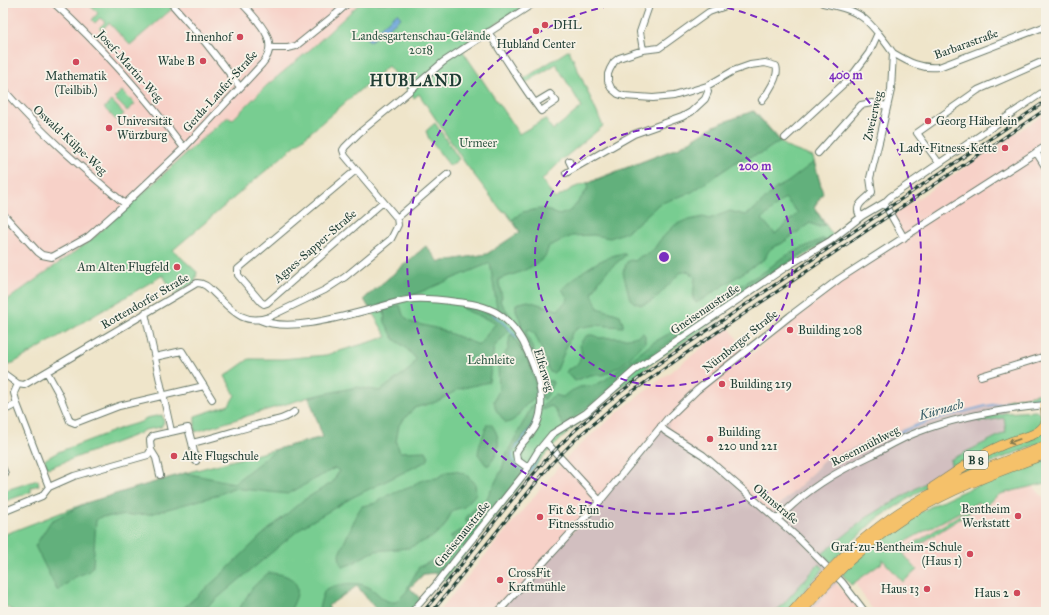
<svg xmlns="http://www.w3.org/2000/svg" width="1049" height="615" viewBox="0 0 1049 615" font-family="'IM FELL Great Primer',serif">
<rect width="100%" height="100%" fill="#f7f3e8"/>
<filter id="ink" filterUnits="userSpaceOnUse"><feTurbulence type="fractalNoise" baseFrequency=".025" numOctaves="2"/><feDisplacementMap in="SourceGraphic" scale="8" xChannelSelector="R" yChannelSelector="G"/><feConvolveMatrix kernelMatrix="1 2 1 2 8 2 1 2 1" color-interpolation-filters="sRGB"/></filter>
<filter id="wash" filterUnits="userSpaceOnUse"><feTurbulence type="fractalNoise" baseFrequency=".012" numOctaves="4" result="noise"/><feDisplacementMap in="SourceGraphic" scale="16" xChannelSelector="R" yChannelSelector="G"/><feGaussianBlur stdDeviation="0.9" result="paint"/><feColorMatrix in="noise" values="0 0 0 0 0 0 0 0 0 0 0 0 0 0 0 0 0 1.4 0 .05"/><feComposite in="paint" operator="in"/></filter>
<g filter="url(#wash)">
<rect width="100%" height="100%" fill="#efe5ca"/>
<path fill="#f7d1c8" d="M3,3H360L312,48L266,86L232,120L228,117L204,137L91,240L3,303Z
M1046,113V392L1007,400L928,419L825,459L803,483L771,513L672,432L668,427L669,423L502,607L508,612H438L566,458L583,442L618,412L729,327L749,356L869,259L901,237L890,217Z
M1033,486L1046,500V612H874L854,582L882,563V559L898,546L978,502L989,504L1000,494Z
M836,583L862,612H810Z"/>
<path fill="#d2bfc0" d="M1007,400L1004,418L1006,432L951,460L952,467L823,554L844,575L810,612H508L502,607L601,501L652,437L669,422L668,427L672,432L771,513L803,483L825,459L928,419Z"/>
<path fill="#78cd91" stroke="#4c8562" d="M87,3H168L172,9L130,45L109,23L101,30L99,28L105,22L100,18L95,23L92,20L98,13Z
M360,3H392L394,4L395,3H529L460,47L519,134L545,119L553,130L582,107L556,64L524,84L522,80L569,50L603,126L563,159L542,180L555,199L573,188L680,147L714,126L754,111L786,147L813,157L823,193L814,207L834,237L717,312L721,317L658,359L616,391L562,438L543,457L444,581L435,573L424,574L410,588L421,600L379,612L357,585L327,605L330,612H15L3,605V535L86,503L185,473L323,437L309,397L195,432V416L229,405L235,395L225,376L249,359H282L326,355L387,337L364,299L426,246L439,262L487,254L520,232L506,212L501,210L465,163L419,94L414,98L388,66L173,250L197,272L195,282L174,294L163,275L15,362L4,367L3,365V303L91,240L204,137L228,117L232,120L266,86L312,48Z
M122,91L135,104L127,111L114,98Z
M112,101L124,114L117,121L104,108Z
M435,123L459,159L450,166L429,139L426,131Z
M1046,392V400L1006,406L1007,400Z
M1035,411C1043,412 1042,418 1043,425L926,487L874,521L831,562L822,554L866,518L952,467L950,460L1006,432L1004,418L979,422L978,419L1004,413Z
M162,415L164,422L161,427L144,430L138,434L48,468L44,460L58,452L124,427L141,422L146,418Z
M1046,427V441L969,471L935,488L978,460Z
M1046,460V483L1000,494L983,507L978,502L897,546L917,570L903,582L882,559V563L851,585L842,574C859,556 876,542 896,529C903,523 911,517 919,513C959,490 1003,476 1046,460Z
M38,480L39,485L31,487V492L3,502V491Z
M970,508L972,511L906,553L904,550Z
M819,564L824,568L786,612H776Z"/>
<path fill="#62b07b" stroke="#407658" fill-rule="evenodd" d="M753,111L780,141L762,153L739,160L692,192L659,204L639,222L626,232L610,238L593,235L572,236L549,246C548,248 547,252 546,255C538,267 513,275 499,279V283L502,297L500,301L512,318L509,320L497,308L490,263L418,293L411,297L369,308L364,299L426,246L439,262L487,254L520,232L512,220L522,212L539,209H545L559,215L568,212L575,206L587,190L588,183L680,147L714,126Z
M814,162L823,193L814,207L825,225L819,227L810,223L781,244C773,246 767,250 766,258L703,299L696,303L693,299L695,277L687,271L680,273L656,298L650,302L642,305L635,303L630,299L623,272L627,262L631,260L635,261L641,256L648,254L654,249L660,240L675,225L684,221L704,217L709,219L730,211L745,215L751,212L759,205L775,189L788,182ZM785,198L798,213L775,234L762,219Z
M822,239L826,240L792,260L640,362L592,403L563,425L554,408L551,406L542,410V406L554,395L563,397L569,392L580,387L595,385L605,380L654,342L681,327L711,304L734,292L743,284L767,270L779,260L789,254Z
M619,254H625L626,255L607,271L599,281L592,294L598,308L620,315L623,323V327L595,325L578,328L572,333L557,370L553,373L550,372L547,367V362L535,334L528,329L526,331L529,340L544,375V377L547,381H552L553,383C550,388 548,397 544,400L519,332C525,318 514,317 516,304L528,301L558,310L568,299L562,289C578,274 598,259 619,254Z
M400,305L403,315L410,322L439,329L479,345L496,323L463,309V307C480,308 500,315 509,331L494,347L489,382L459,389L436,402L414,408L399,425L396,442L400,452L426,451L429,457L427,461L353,497L302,527L201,612H179L221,575L261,536L302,501L333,482L339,471L335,468L288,494L233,488L218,495L150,514L101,517L96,520L93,566L90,571L75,577L59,590H57L35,546L51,521L86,503L185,473L234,483L277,449L323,437L309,397L357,387L380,391L411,368L416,359L406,348L394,339L385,322L384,309Z
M643,333L645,335V342L630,358L620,366L603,375H590L575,381L566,373L568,369C576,368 579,362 582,355L580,345C584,335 590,332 599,338C613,336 631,342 643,333Z
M512,334L529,362L535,382L537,395C533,400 529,402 525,406C518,413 517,421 506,423L496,410L494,401L499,390L498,364L508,349L510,335Z
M536,402C542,418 528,430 519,441C516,445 513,451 511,455L515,465L523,472L488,517L469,525L466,522V518L478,504L486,500L502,469L506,455L533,404Z
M487,424H491C502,438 500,452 489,465H486L478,454C479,444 484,434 487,424Z
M456,471L465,474L475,483L476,494L464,507L453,510L444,527L431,538L408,548L375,551L361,558L354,563L343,567L340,563L339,554L358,512L362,506L376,503L388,495L411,487L418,482L426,479L437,478L446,472Z
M478,525L480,526L451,563L447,564L435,573L423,574L410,588L421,600L410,612H378L357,586L328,606L331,612H318L322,597L325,590C335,584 356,581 366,586C378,590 382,604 396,602L407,591L408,587L419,567L440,557L452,543L451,539V536L457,532Z
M268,573C281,573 300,577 297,594C296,600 292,606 290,612H237L253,587Z"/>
<path fill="#6aa4da" stroke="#447087" d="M397,13L401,18L370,41L367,39Z"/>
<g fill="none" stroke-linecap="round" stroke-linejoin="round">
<path stroke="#6aa4da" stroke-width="1.5" d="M493,314L509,328L517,338
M537,390L538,408
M515,449L530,430L535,419
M513,452C510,460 517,466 523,470
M846,454L928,421L985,406L1046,397
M528,473L538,459"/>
</g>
</g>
<g filter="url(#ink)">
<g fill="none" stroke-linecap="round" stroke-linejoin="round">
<defs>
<path id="minor" d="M54,3C102,47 145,96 184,148
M171,3L205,42L240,87
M734,3L709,12L659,48L643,50L619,58L614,62L610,69L608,74V81L611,88L618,94L624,96L653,98L674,96L707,86L733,71L750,65L765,63L776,66C780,75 768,93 762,100
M823,3C837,6 851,9 862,17C871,23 887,44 893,53L891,90L880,138L870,178L872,192C868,199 854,204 859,214L862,216
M488,32C506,59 522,86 541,111L556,101L550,94L535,103
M270,48H288L296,46L337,13L348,3
M643,50L640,32L650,3
M893,53C908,62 921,69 939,67L1046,26
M3,89C40,132 82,168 125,204
M785,138L851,77L869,53L878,33
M1036,152L1046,168
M818,153L861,105L872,103L887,106
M569,161L573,169
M939,163L917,133L978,90L1046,60
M356,170L238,269V275L261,302L264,304L267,303L383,202
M566,173L634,134L682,117L691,112L705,99L708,92L707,86
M884,203L904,238
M3,214L38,252L42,255L52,257L88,237L125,204L184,148L262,64C282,41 257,21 242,3
M397,218L448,174
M145,313L171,431
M260,320C289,333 345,316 376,308C388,305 401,300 414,299C431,298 449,301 465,303C473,304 482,306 489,309C503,314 516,329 523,342C535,367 549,399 536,426C531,436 520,443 516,453L517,460L528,468
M155,357L182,351L212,399
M47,372L59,394L70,421L75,423L119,406L204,386
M3,373L18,384L24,385L197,283C204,283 208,287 213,292C231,309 242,326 269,317L325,290L345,277L391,239L398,225L397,218L345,156L343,150L345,147L359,133L399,100L443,62L534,3
M981,376L1046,356
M18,384L14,393L17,404L49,487
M3,411L17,404
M661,426L665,431L703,455L796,536L842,582L865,612
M546,442L600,501
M192,443L196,461
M151,450L156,458L160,475
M3,469L5,474
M49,487L74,476L148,455L151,450L150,440L153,436L188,428L192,443C214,438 234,431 256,425C268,421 284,421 294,412
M3,512L42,496L49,487
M777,520C805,490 836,472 872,455C887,447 902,438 918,432C959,416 1003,409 1046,405
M412,612L434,587L524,474L538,451L552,434L586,413L635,370L786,267L830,241L862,216L884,203L890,197L1046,90
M498,612L600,501L668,418L697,390L790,316L839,279L1046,146"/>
<path id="highway" d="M1045,405L1046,418
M933,487C958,471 982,452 1010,442C1023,437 1040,436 1046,422
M844,556C864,538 886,520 909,506C952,480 999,463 1046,446
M848,562C867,546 885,530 906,517C950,489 998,472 1046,454
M792,612L814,587
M801,612L820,591"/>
</defs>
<use href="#minor" stroke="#687868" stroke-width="8"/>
<use href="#highway" stroke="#687868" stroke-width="10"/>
<use href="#minor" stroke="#fff" stroke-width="6"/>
<use href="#highway" stroke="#f5c16b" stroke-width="9"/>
<defs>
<path id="rail" d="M423,612C469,558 509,498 558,447C589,415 625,388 661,362L1046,101
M432,612L552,463L579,436L622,399L685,354L1046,109"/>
</defs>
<use href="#rail" stroke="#1f3d34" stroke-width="3"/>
<use href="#rail" stroke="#f7f3e8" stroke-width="1.5" stroke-dasharray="4.5" stroke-linecap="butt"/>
<defs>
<path id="highway-bridge" d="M814,587L844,556
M820,591L848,562"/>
</defs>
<use href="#highway-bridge" stroke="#687868" stroke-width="10" stroke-linecap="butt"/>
<use href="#highway-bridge" stroke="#f5c16b" stroke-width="9"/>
</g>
<defs><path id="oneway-shaft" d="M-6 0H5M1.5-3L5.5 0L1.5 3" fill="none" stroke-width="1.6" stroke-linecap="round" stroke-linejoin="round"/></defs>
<use stroke="#7f784d" href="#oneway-shaft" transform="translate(1014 441) rotate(161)"/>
</g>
<g fill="none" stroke="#7b2cbf" stroke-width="2" stroke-dasharray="7 5">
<circle cx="664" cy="257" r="129"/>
<path d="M704 3A257 257 0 1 1 624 3"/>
</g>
<g fill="#d1495b" stroke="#f7f3e8" stroke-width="1.5">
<circle cx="545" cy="25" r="4"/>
<circle cx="536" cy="31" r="4"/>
<circle cx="240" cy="37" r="4"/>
<circle cx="203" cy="61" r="4"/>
<circle cx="76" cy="62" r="4"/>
<circle cx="928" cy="121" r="4"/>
<circle cx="109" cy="128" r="4"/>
<circle cx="1005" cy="148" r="4"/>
<circle cx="177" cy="267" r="4"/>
<circle cx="790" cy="330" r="4"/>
<circle cx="722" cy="384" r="4"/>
<circle cx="710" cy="439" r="4"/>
<circle cx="174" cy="456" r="4"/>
<circle cx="1018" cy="516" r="4"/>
<circle cx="540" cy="517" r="4"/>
<circle cx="970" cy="554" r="4"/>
<circle cx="500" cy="580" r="4"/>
<circle cx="927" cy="589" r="4"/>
<circle cx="1017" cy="593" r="4"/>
</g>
<g text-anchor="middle" stroke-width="3.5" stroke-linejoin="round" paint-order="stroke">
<rect fill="#f7f3e8" stroke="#60746a" stroke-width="1" x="964" y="451" width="24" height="18" rx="3"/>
<g font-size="11" font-weight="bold" fill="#1f3d34">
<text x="976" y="464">B 8</text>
</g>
<g font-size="12" fill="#1f3d34" stroke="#f7f3e8" text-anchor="start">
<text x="553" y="29">DHL</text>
<text x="232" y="41" text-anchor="end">Innenhof</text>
<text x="536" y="48" text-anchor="middle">Hubland Center</text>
<text x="195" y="65" text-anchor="end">Wabe B</text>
<text x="76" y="80" text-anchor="middle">Mathematik<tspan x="76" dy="14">(Teilbib.)</tspan></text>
<text x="117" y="125">Universität<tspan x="117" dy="14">Würzburg</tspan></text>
<text x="936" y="125">Georg Häberlein</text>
<text x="997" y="152" text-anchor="end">Lady-Fitness-Kette</text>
<text x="169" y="271" text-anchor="end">Am Alten Flugfeld</text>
<text x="798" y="334">Building 208</text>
<text x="730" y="388">Building 219</text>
<text x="718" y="436">Building<tspan x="718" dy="14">220 und 221</tspan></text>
<text x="182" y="460">Alte Flugschule</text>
<text x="1010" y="513" text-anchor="end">Bentheim<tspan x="1010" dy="14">Werkstatt</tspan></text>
<text x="548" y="514">Fit &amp; Fun<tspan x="548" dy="14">Fitnessstudio</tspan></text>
<text x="962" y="551" text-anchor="end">Graf-zu-Bentheim-Schule<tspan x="962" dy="14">(Haus 1)</tspan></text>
<text x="508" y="577">CrossFit<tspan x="508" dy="14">Kraftmühle</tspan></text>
<text x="919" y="593" text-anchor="end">Haus 13</text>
<text x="1009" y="597" text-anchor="end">Haus 2</text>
</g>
<g font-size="12" fill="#315a47" stroke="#f7f3e8">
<text x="421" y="40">Landesgartenschau-Gelände<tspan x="421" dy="14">2018</tspan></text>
<text x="478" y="147">Urmeer</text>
<text x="491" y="364">Lehnleite</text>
</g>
<g font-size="12" fill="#1f3d34" stroke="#f7f3e8">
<text transform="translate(966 44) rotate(-20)" y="4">Barbarastraße</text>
<text transform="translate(130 66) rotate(48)" y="4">Josef-Martin-Weg</text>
<text transform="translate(220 91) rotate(-48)" y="4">Gerda-Laufer-Straße</text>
<text transform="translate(873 116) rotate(-77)" y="4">Zweierweg</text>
<text transform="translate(70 140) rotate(43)" y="4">Oswald-Külpe-Weg</text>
<text transform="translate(315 246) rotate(-41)" y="4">Agnes-Sapper-Straße</text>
<text transform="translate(145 301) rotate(-30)" y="4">Rottendorfer Straße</text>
<text transform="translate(705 309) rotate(-34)" y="4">Gneisenaustraße</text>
<text transform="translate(740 341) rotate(-39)" y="4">Nürnberger Straße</text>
<text transform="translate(544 370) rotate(73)" y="4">Elferweg</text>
<text transform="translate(865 446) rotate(-27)" y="4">Rosenmühlweg</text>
<text transform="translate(776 504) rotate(40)" y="4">Ohmstraße</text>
<text transform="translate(462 534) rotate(-51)" y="4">Gneisenaustraße</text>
</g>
<g font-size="13" font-style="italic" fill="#365c66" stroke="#f7f3e8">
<text transform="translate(941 409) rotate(-16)" y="5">Kürnach</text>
</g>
<g font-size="16" font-weight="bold" letter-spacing="1" fill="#1f3d34" stroke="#f7f3e8">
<text x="416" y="86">HUBLAND</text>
</g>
</g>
<circle cx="664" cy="257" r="6" fill="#7b2cbf" stroke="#f7f3e8" stroke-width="2"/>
<g font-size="12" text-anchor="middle" font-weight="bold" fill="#7b2cbf" stroke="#f7f3e8" stroke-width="3.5" stroke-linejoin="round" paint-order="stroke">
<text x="846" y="79">400 m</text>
<text x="755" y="170">200 m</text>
</g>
<rect width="1049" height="615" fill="none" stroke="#f7f3e8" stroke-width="16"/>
</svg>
